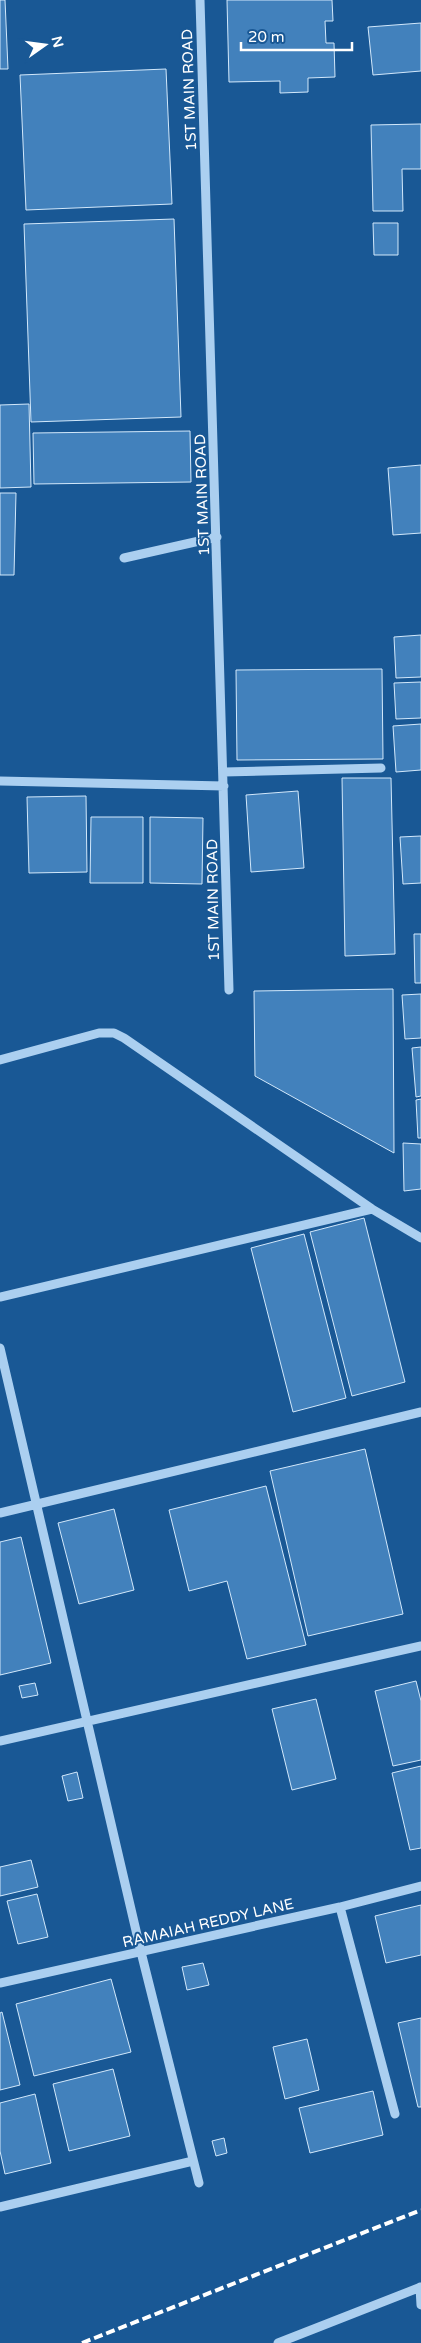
<svg xmlns="http://www.w3.org/2000/svg" width="421" height="2343" viewBox="0 0 421 2343" font-family="'Varela Round',sans-serif">
<rect width="100%" height="100%" fill="#195895"/>
<path fill="#4281bc" stroke="#d2e8fb" d="M0,0H5L8,69H0Z
M227,0H332L333,21H325L326,43H334L335,77L308,78V92L280,93V81L229,82Z
M421,23V71L373,75L368,27Z
M166,69L172,204L26,210L20,75Z
M421,124V169H402L403,211H373L371,125Z
M174,219L181,417L31,422L24,224Z
M373,223H398V255H374Z
M29,404L31,487L0,488V405Z
M190,431L191,482L34,484L33,433Z
M421,465V533L393,535L388,468Z
M0,493H16L14,575H0Z
M421,635V677L396,678L394,637Z
M382,669L383,759L237,760L236,670Z
M421,682V718L396,719L394,683Z
M421,724V770L396,772L393,726Z
M342,778H391L395,954L345,956Z
M298,791L304,868L251,872L246,795Z
M86,796L87,872L29,873L27,797Z
M91,817H143V883H90Z
M150,817L203,818L202,884L150,883Z
M421,836V883L403,884L400,837Z
M414,934H421V983H415Z
M393,989L394,1153L255,1076L254,991Z
M421,994V1038L405,1039L402,995Z
M421,1047V1096L416,1097L412,1048Z
M421,1099V1138H418L416,1100Z
M403,1143L421,1144V1189L404,1191Z
M364,1218L405,1382L352,1396L310,1232Z
M304,1234L346,1398L293,1412L251,1248Z
M365,1449L403,1614L308,1636L270,1471Z
M266,1486L306,1645L247,1659L227,1581L189,1591L169,1510Z
M114,1509L134,1590L79,1604L58,1523Z
M21,1537L51,1663L0,1675V1542Z
M416,1681L421,1701V1760L393,1766L375,1691Z
M35,1683L38,1695L22,1698L19,1686Z
M316,1699L336,1779L292,1790L272,1709Z
M421,1766V1848L410,1850L392,1773Z
M77,1772L83,1798L68,1801L62,1776Z
M31,1860L38,1887L0,1896V1867Z
M37,1894L48,1937L18,1944L7,1901Z
M421,1905V1955L386,1963L375,1916Z
M203,1963L209,1985L187,1990L182,1967Z
M111,1979L131,2052L34,2076L16,2004Z
M2,2012L20,2085L0,2090V2013Z
M421,2018V2107H418L398,2023Z
M307,2039L319,2090L285,2099L273,2047Z
M113,2069L130,2136L69,2151L53,2084Z
M373,2091L383,2135L310,2153L299,2108Z
M35,2094L51,2163L5,2174L0,2151V2103Z
M224,2138L227,2153L216,2156L212,2141Z"/>
<g fill="none" stroke-linecap="round" stroke-linejoin="round">
<path stroke="#abcff0" stroke-width="9" d="M200,0L229,990
M124,558L217,537
M224,772L381,768
M0,781L224,786
M0,1060L99,1033H114L124,1038L372,1209L421,1238
M0,1297L372,1209
M0,1348L141,1952L199,2183
M0,1513L421,1412
M0,1741L421,1646
M340,1907L395,2114
M0,1983L340,1907L421,1886
M0,2207L193,2161
M420,2287L421,2305
M278,2343L421,2287"/>
<path stroke="#fff" stroke-width="4" stroke-dasharray="9 4" stroke-linecap="butt" d="M82,2343L421,2210"/>
</g>
<g text-anchor="middle" stroke-width="4" stroke-linejoin="round" paint-order="stroke">
<g font-size="15" fill="#fff" stroke="#195895">
<text transform="translate(189 90) rotate(-92)" y="5">1ST MAIN ROAD</text>
<text transform="translate(202 495) rotate(-92)" y="5">1ST MAIN ROAD</text>
<text transform="translate(213 900) rotate(-91)" y="5">1ST MAIN ROAD</text>
<text transform="translate(208 1923) rotate(-13)" y="5">RAMAIAH REDDY LANE</text>
</g>
</g>
<g transform="translate(45 45) rotate(76)" stroke="#195895" stroke-width="4" paint-order="stroke">
<path d="M0-4L9 19L0 12L-9 19Z" fill="#ffffff"/>
<text y="-8" font-size="14" font-weight="bold" text-anchor="middle" fill="#ffffff">N</text>
</g>
<path d="M241 42v8h111v-8" fill="none" stroke="#ffffff" stroke-width="2.5"/>
<text x="248" y="42" font-size="15" fill="#ffffff" stroke="#195895" stroke-width="4" paint-order="stroke">20 m</text>
</svg>
